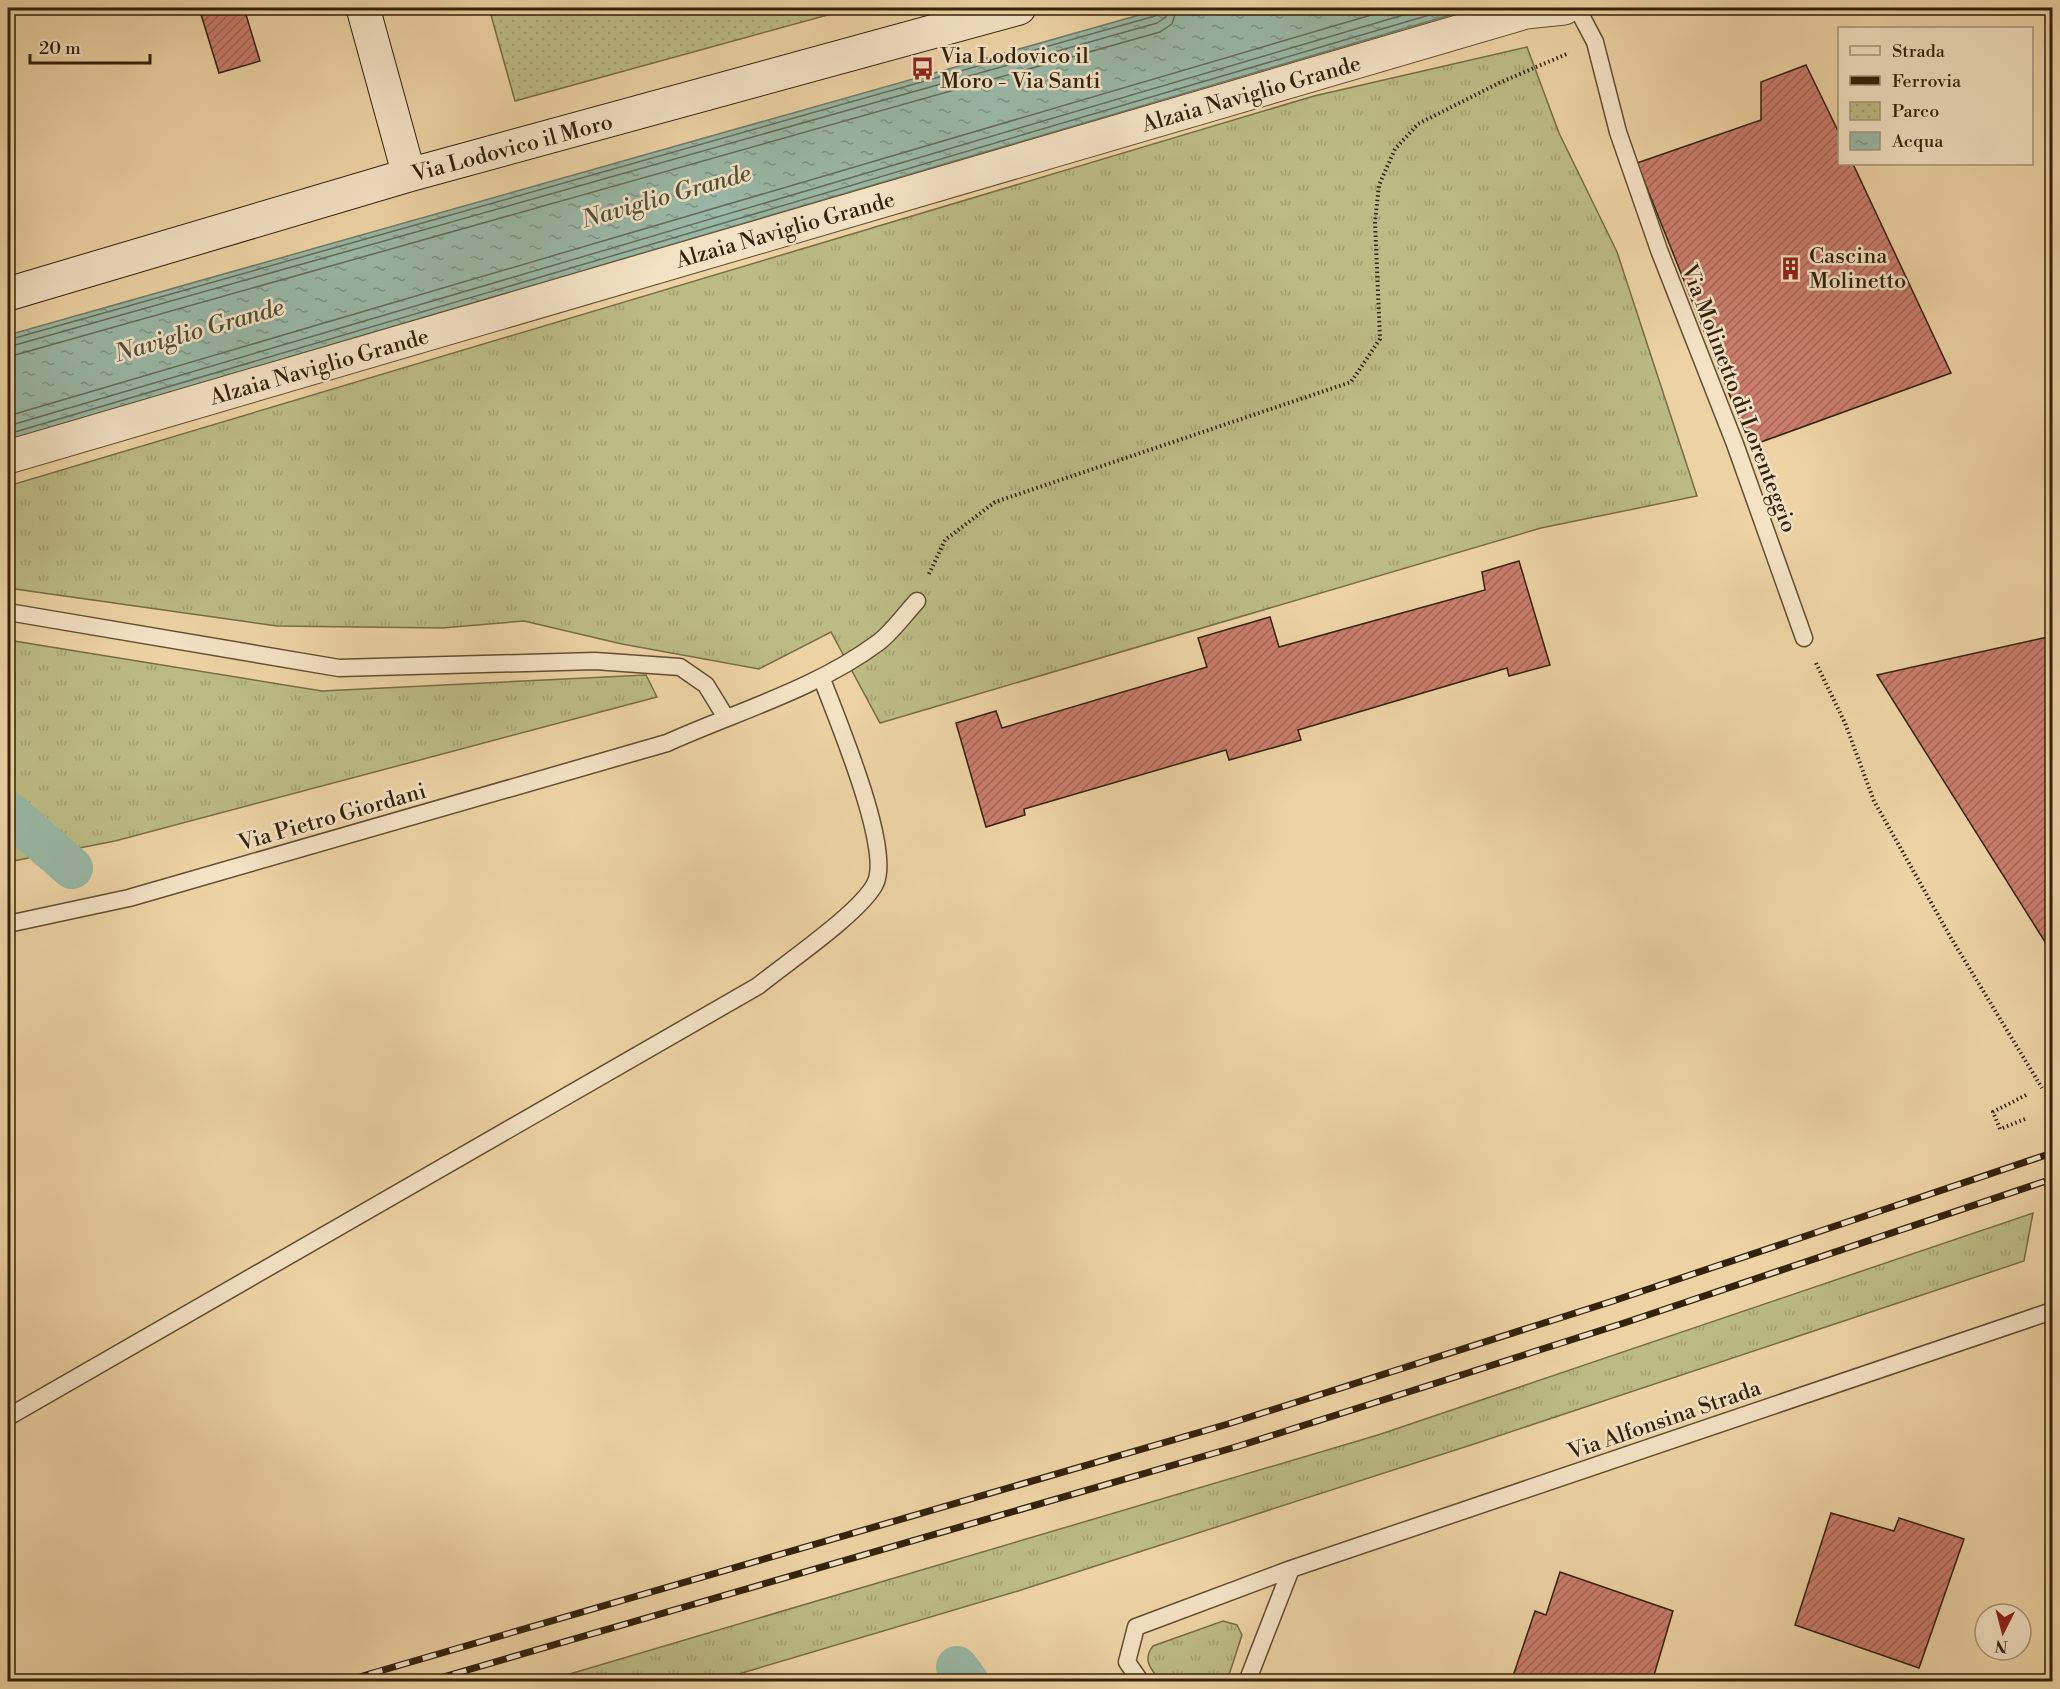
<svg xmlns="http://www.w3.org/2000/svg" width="2060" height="1689" viewBox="0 0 2060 1689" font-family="'Libre Bodoni',serif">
<defs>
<pattern id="grass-tufts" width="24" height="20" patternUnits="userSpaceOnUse" patternTransform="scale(1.5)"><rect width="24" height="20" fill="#bcbb84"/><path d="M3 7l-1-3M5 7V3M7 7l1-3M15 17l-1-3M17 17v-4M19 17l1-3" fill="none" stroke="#a2a071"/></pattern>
<pattern id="park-dots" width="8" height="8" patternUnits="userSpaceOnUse" patternTransform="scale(1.5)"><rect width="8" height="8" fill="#bcbb84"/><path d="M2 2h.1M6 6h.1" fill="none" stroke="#a2a071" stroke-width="1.8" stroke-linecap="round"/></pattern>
<pattern id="water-ripples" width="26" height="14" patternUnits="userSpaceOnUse" patternTransform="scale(1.5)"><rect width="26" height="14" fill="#99b8a6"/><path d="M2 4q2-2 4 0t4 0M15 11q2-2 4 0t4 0" fill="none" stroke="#7d9585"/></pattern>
<pattern id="building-hatch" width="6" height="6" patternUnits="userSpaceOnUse" patternTransform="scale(1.5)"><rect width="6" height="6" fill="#ca7d6c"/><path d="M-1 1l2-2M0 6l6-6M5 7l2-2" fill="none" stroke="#a56657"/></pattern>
</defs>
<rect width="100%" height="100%" fill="#edd3a4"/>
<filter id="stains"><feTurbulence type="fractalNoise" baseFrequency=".00333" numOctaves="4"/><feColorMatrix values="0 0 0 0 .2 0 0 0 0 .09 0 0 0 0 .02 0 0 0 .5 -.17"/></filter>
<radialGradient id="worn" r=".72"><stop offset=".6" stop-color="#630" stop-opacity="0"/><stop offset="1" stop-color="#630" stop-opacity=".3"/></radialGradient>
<path fill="url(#grass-tufts)" stroke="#786e47" stroke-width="1.5" d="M1527,47L1559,133L1617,252L1697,496L1541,528L880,723L831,632L759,669L622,644L524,621L442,628L277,626L8,588V486L1314,96Z
M8,640L322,691L646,675L657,697L115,841L8,862Z
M2033,1213L2024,1261L1474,1444L1018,1591L715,1681H546L1378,1435Z
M1223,1621L1237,1625L1242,1635L1227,1681H1160C1151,1669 1142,1660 1153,1646Z"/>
<path fill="url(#park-dots)" stroke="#786e47" stroke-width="1.5" d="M489,8H853L515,101Z"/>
<path fill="url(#water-ripples)" stroke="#707c68" stroke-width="1.5" d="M1164,8H1474L8,440V335Z"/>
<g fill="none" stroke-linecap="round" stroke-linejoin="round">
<path stroke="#666d58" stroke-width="1.5" d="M8,340L1155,16L1160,8
M8,347L1157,23L1166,17L1168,8
M8,357L1160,32L1172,24L1177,8
M8,416L1395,8
M8,426L1427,8
M8,434L1453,8"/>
<path stroke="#99b8a6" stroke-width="42" d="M8,812L72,868
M957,1667L968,1682"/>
</g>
<path fill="url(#building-hatch)" stroke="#33220a" stroke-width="1.5" d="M199,8H244L260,61L219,73Z
M1806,65L1840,135V164H1853L1951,373L1750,446L1637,163L1761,120V82Z
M1519,561L1550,665L1509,676L1507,668L1298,730L1301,740L1229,760L1226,750L1024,809L1025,815L986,827L956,723L996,711L1002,728L1207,667L1198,638L1270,617L1279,647L1485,590L1482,572Z
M2052,636V953L1877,675Z
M1831,1513L1894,1531L1899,1518L1964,1539L1919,1668L1795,1625Z
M1560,1572L1673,1611L1652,1682H1511L1535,1611L1546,1615Z"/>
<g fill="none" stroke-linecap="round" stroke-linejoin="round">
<defs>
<path id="lane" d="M1577,8L1595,42L1618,132L1659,250L1735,444L1804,638
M8,612L339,668L595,661L680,667L706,685L725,716
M8,924L129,898L667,743C738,711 816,689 879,642C893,631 905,614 917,601
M8,1417L758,986C786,963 860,913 875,884C893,850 836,717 822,679
M1141,1682L1127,1662L1136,1627L1291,1569L2052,1311
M1247,1682L1291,1569"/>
<path id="street" d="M8,457L1526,12L1564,8"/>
<path id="secondary" d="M363,8L409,175
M8,294L409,175L1019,8"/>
</defs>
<use href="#lane" stroke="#624e30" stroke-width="19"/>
<use href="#street" stroke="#624e30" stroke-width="35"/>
<use href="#secondary" stroke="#33220a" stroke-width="35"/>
<path stroke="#33220a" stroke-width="4" stroke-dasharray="1.5 3" stroke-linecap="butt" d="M929,574L945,540L995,502L1351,382L1380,339L1375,222L1379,185L1395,149L1418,124L1499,83L1569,53
M1816,663L1845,723L1874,801L1951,938L2042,1088
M2025,1119L2000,1129L1993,1112L2028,1094"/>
<use href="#lane" stroke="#f3e2c4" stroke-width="16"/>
<use href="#street" stroke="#f3e2c4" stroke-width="33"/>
<use href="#secondary" stroke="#f3e2c4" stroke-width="33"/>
<defs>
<path id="rail" d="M342,1682L1228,1424L1613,1301L2052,1153
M426,1682L1239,1446L1624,1323L2052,1179"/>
</defs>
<use href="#rail" stroke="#33220a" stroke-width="7"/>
<use href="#rail" stroke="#f3e2c4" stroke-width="4.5" stroke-dasharray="14" stroke-linecap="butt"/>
</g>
<defs>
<symbol id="bus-bare" viewBox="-9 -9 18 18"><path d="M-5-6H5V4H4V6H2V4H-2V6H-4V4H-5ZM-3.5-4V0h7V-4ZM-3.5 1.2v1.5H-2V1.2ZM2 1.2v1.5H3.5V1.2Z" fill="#8f2418" stroke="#f3e2c4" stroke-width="2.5" paint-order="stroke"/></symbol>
<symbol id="building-bare" viewBox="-9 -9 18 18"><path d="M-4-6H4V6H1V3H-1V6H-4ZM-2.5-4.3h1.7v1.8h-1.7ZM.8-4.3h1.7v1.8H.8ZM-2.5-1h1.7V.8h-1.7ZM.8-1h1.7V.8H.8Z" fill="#8f2418" stroke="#f3e2c4" stroke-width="2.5" paint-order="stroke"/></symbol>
</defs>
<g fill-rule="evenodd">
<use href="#bus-bare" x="906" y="52" width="33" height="33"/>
<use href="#building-bare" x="1774" y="252" width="33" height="33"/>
</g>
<g text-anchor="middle" stroke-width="5" stroke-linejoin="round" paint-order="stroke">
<g font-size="22" fill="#33220a" stroke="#f3e2c4" text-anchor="start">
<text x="940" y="63">Via Lodovico il<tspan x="940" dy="25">Moro - Via Santi</tspan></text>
<text x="1809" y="263">Cascina<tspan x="1809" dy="25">Molinetto</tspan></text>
</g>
<g font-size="22" fill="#33220a" stroke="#f3e2c4">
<text transform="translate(1251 93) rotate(-16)" y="8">Alzaia Naviglio Grande</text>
<text transform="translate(512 147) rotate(-15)" y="8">Via Lodovico il Moro</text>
<text transform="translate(785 229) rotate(-16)" y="8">Alzaia Naviglio Grande</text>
<text transform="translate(319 366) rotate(-16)" y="8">Alzaia Naviglio Grande</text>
<text transform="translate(1740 398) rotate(69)" y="8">Via Molinetto di Lorenteggio</text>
<text transform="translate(332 816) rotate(-16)" y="8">Via Pietro Giordani</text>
<text transform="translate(1664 1419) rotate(-19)" y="8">Via Alfonsina Strada</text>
</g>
<g font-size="24" font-style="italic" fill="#524f39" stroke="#f3e2c4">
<text transform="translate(666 196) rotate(-16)" y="8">Naviglio Grande</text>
<text transform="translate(199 330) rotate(-16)" y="8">Naviglio Grande</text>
</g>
</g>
<rect width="2060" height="1689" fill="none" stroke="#edd3a4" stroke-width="30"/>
<rect x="9" y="9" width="2042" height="1671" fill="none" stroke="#33220a" stroke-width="3"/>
<rect x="15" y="15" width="2030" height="1659" fill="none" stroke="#33220a" stroke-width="1.5"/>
<rect x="1838" y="27" width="195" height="138" fill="#f3e2c4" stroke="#a6957a" stroke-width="1.5"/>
<rect x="1850" y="46" width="30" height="9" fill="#f3e2c4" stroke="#a6957a" stroke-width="1.5"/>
<text x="1892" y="57" font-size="18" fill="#33220a">Strada</text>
<rect x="1850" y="76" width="30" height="9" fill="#33220a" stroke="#a6957a" stroke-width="1.5"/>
<text x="1892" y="87" font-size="18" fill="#33220a">Ferrovia</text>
<rect x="1850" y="102" width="30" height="18" fill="url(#park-dots)" stroke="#a6957a" stroke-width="1.5"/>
<text x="1892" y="117" font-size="18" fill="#33220a">Parco</text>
<rect x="1850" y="132" width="30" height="18" fill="url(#water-ripples)" stroke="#a6957a" stroke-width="1.5"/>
<text x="1892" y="147" font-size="18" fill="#33220a">Acqua</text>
<g transform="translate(2003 1632) rotate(186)"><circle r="28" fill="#f3e2c4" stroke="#a6957a" stroke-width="1.5"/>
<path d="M0-4.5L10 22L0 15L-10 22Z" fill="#8f2418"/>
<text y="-9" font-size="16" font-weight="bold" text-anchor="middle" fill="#33220a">N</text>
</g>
<path d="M30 54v9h120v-9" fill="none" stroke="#33220a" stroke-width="3"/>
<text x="39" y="54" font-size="18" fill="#33220a" stroke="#f3e2c4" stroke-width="4.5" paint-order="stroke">20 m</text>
<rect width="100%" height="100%" filter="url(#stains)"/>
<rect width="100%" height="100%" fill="url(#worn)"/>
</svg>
